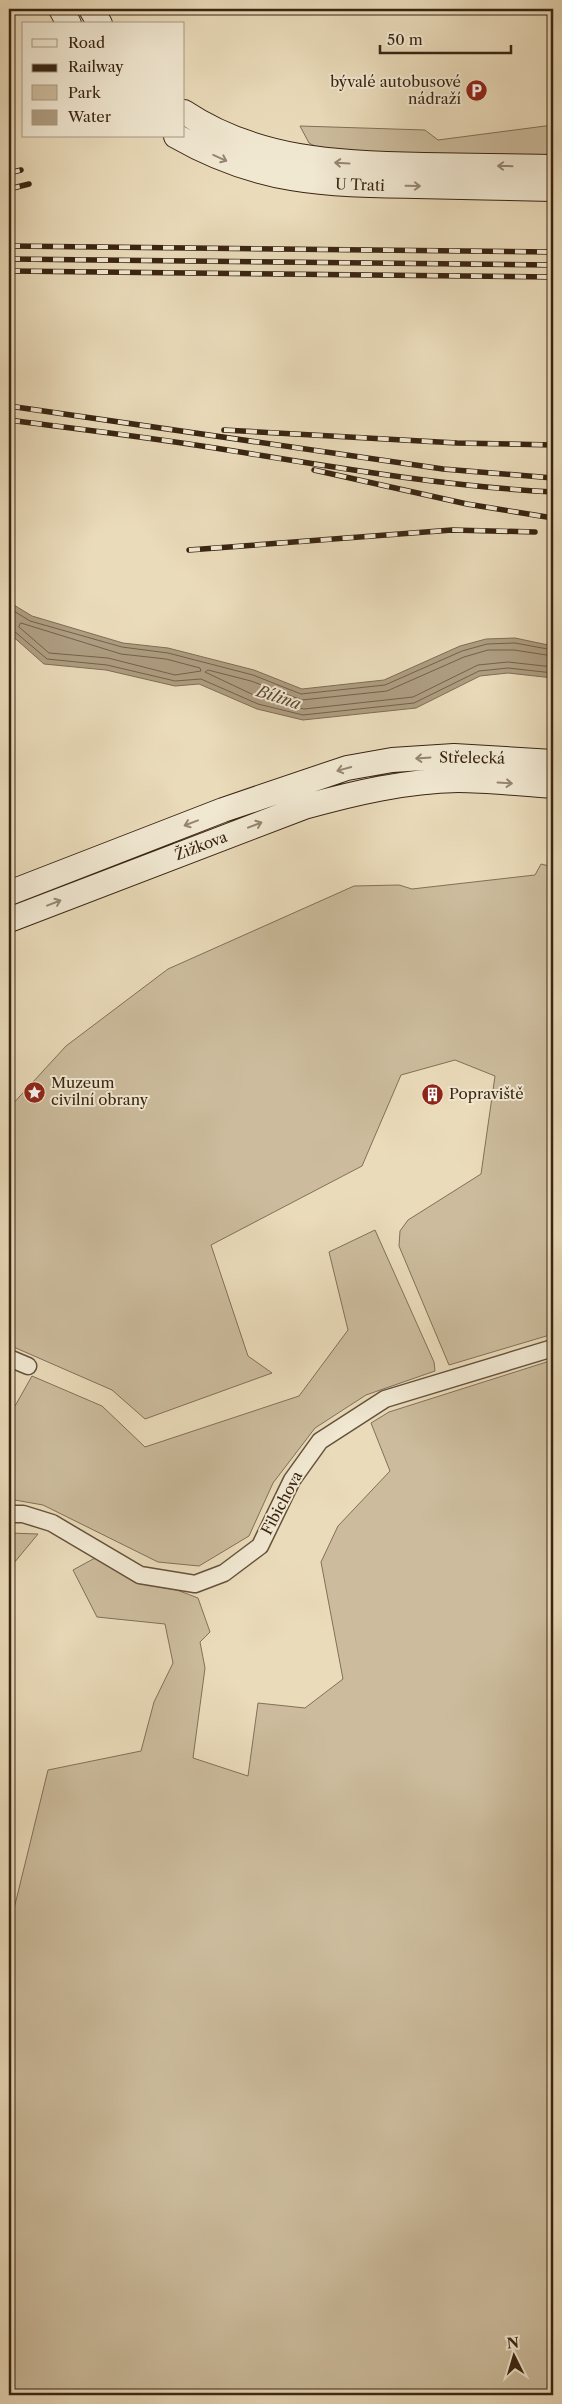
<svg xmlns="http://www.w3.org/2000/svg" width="562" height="2404" viewBox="0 0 562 2404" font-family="'Libre Caslon Text',serif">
<rect width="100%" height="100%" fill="#eadbba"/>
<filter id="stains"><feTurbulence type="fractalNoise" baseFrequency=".004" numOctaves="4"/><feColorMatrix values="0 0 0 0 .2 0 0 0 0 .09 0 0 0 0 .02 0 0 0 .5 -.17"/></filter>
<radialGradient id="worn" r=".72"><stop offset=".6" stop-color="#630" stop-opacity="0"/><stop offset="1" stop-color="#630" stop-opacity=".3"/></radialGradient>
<path fill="#ccbc9d" stroke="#827058" d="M553,125V156L324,151L309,143L300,126L425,130L438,140Z
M541,864L553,867V1334L449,1365L399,1246L400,1231L408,1220L481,1174L495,1076L455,1060L401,1075L362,1166L211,1245L248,1356L272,1373L145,1419L112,1390L9,1345V1108L66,1046L168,969L354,886L399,885L412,889L535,875Z
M375,1230L434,1362L435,1371L366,1395L315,1428L273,1483L249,1536L199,1566L158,1562L43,1505L9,1499V1410L15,1406L32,1376L102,1406L145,1447L299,1396L348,1330L329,1252Z
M553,1360V2395H9V1921H11L48,1770L141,1751L154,1702L173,1663L165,1624L97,1617L73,1570L95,1558L136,1583L177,1590L198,1598L210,1632L200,1642L205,1668L193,1758L248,1776L258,1703L305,1708L343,1679L321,1562L338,1526L390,1471L371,1423L389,1412Z
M9,1533L38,1534L9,1569Z"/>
<path fill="#ae9d81" stroke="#7f6d55" d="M9,602L32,616L123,643L168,648L254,670L302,689L384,680L460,646L486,639L515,638L553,646V678L508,673L480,676L416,708L303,720L257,709L199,684L175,686L106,670L44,664L9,633Z"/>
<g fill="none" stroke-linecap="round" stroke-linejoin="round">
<path stroke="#74614a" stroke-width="1" d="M9,608L30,621L122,647L168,653L253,675L301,694L385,685L462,651L487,644L515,643L553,650
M21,623L121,654L166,659L200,668L201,671L175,675L108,658L49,653L19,627Z
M9,630L14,631L47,659L107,665L175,681L201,679L258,704L303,715L414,703L479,671L508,668L553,673
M553,656L514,650H488L464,657L387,691L302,700L251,681L208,670L205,672L260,698L304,709L413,697L478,665L508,662L553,667"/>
<defs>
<path id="street" d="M9,1358L28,1366
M9,1514H23L52,1523L140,1575L195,1584L224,1573L260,1546L292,1480L320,1441L385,1399L553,1348"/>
<path id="secondary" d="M61,9L69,24
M91,9L100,24
M184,112C256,160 340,164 424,165C467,166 510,166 553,167
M176,136C258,183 324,185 416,186C462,187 507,188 553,189
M9,893L223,810L347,768L392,760L454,756L553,762
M9,920L304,807C354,793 405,781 458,780C489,780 522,784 553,786"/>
</defs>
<use href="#street" stroke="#65523c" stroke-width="19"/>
<use href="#secondary" stroke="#392512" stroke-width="26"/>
<use href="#street" stroke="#f1e8d2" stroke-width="16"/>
<use href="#secondary" stroke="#f1e8d2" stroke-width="24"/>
<defs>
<path id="rail" d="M9,173L21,170
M9,189L29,184
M9,246L553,252
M9,259L553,265
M9,271L553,277
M9,406L443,469L553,478
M9,420C78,429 147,437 215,448C328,466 439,486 553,492
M224,430L457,443L553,445
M314,470L467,504L553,518
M189,550L452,530L535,532"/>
</defs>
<use href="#rail" stroke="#392512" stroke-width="5.5"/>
<use href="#rail" stroke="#f1e8d2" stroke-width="4" stroke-dasharray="11" stroke-linecap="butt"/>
</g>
<defs><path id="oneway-shaft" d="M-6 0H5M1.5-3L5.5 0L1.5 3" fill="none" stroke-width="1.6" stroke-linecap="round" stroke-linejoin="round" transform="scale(1.25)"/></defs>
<g stroke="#958672">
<use href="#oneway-shaft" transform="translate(220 158) rotate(24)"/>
<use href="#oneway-shaft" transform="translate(342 163) rotate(-177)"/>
<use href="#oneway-shaft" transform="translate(505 166) rotate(-179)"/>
<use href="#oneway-shaft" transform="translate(413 186) rotate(1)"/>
<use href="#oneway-shaft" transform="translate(423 758) rotate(176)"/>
<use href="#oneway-shaft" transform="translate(344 769) rotate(165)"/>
<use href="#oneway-shaft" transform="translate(505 783) rotate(4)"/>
<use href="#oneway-shaft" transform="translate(191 823) rotate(159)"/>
<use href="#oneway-shaft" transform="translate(255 825) rotate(-21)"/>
<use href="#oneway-shaft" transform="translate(54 903) rotate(-21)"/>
</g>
<defs>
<symbol id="parking-disc" viewBox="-11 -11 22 22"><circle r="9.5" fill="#8f2418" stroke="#f1e8d2"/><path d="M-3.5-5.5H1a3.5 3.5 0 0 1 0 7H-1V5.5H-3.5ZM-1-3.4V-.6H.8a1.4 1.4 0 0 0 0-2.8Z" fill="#fff"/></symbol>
<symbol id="sight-disc" viewBox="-11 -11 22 22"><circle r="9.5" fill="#8f2418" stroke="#f1e8d2"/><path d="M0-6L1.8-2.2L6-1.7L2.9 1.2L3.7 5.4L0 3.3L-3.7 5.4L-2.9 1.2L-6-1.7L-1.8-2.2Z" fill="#fff"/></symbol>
<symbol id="building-disc" viewBox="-11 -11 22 22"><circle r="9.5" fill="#8f2418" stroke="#f1e8d2"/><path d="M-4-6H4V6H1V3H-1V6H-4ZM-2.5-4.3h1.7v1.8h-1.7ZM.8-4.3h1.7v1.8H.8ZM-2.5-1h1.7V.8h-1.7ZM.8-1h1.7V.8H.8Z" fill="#fff"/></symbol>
</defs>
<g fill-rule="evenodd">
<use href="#parking-disc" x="464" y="78" width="25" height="25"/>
<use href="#sight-disc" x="22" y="1080" width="25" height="25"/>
<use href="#building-disc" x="420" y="1082" width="25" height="25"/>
</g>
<g text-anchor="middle" stroke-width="4" stroke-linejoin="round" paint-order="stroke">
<g font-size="15" fill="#392512" stroke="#f1e8d2" text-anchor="start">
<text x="461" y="87" text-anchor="end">bývalé autobusové<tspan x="461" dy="17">nádraží</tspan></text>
<text x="51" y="1088">Muzeum<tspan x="51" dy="17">civilní obrany</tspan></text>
<text x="449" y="1099">Popraviště</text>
</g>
<g font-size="15" fill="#392512" stroke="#f1e8d2">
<text transform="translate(360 185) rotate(2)" y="5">U Trati</text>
<text transform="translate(472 758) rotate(1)" y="5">Střelecká</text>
<text transform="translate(201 846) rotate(-21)" y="5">Žižkova</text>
<text transform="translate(282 1503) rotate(-62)" y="5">Fibichova</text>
</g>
<g font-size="16" font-style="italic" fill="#5c4933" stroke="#f1e8d2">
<text transform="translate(279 697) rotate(18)" y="6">Bílina</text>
</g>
</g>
<rect width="562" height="2404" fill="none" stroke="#eadbba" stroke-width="30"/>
<rect x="10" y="10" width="542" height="2384" fill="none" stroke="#392512" stroke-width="2.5"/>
<rect x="15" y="15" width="532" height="2374" fill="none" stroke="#392512"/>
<rect x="22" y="22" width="162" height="115" fill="#f1e8d2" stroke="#a79a85"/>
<rect x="32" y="39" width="25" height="8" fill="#f1e8d2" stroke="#a79a85"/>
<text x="68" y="48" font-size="15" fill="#392512">Road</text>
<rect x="32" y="64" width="25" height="8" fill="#392512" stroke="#a79a85"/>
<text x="68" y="72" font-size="15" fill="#392512">Railway</text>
<rect x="32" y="85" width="25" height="15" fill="#ccbc9d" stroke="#a79a85"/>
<text x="68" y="98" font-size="15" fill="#392512">Park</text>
<rect x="32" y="110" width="25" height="15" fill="#ae9d81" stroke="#a79a85"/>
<text x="68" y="122" font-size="15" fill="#392512">Water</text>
<g transform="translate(514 2356) rotate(355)" stroke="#f1e8d2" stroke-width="4" paint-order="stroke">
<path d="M0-4L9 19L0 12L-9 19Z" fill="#392512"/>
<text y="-8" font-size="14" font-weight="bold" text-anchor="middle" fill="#392512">N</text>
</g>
<path d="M380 45v8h131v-8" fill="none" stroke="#392512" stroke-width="2.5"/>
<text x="387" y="45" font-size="15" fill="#392512" stroke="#f1e8d2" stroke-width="4" paint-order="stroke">50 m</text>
<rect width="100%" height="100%" filter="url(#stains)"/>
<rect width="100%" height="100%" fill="url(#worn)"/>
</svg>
